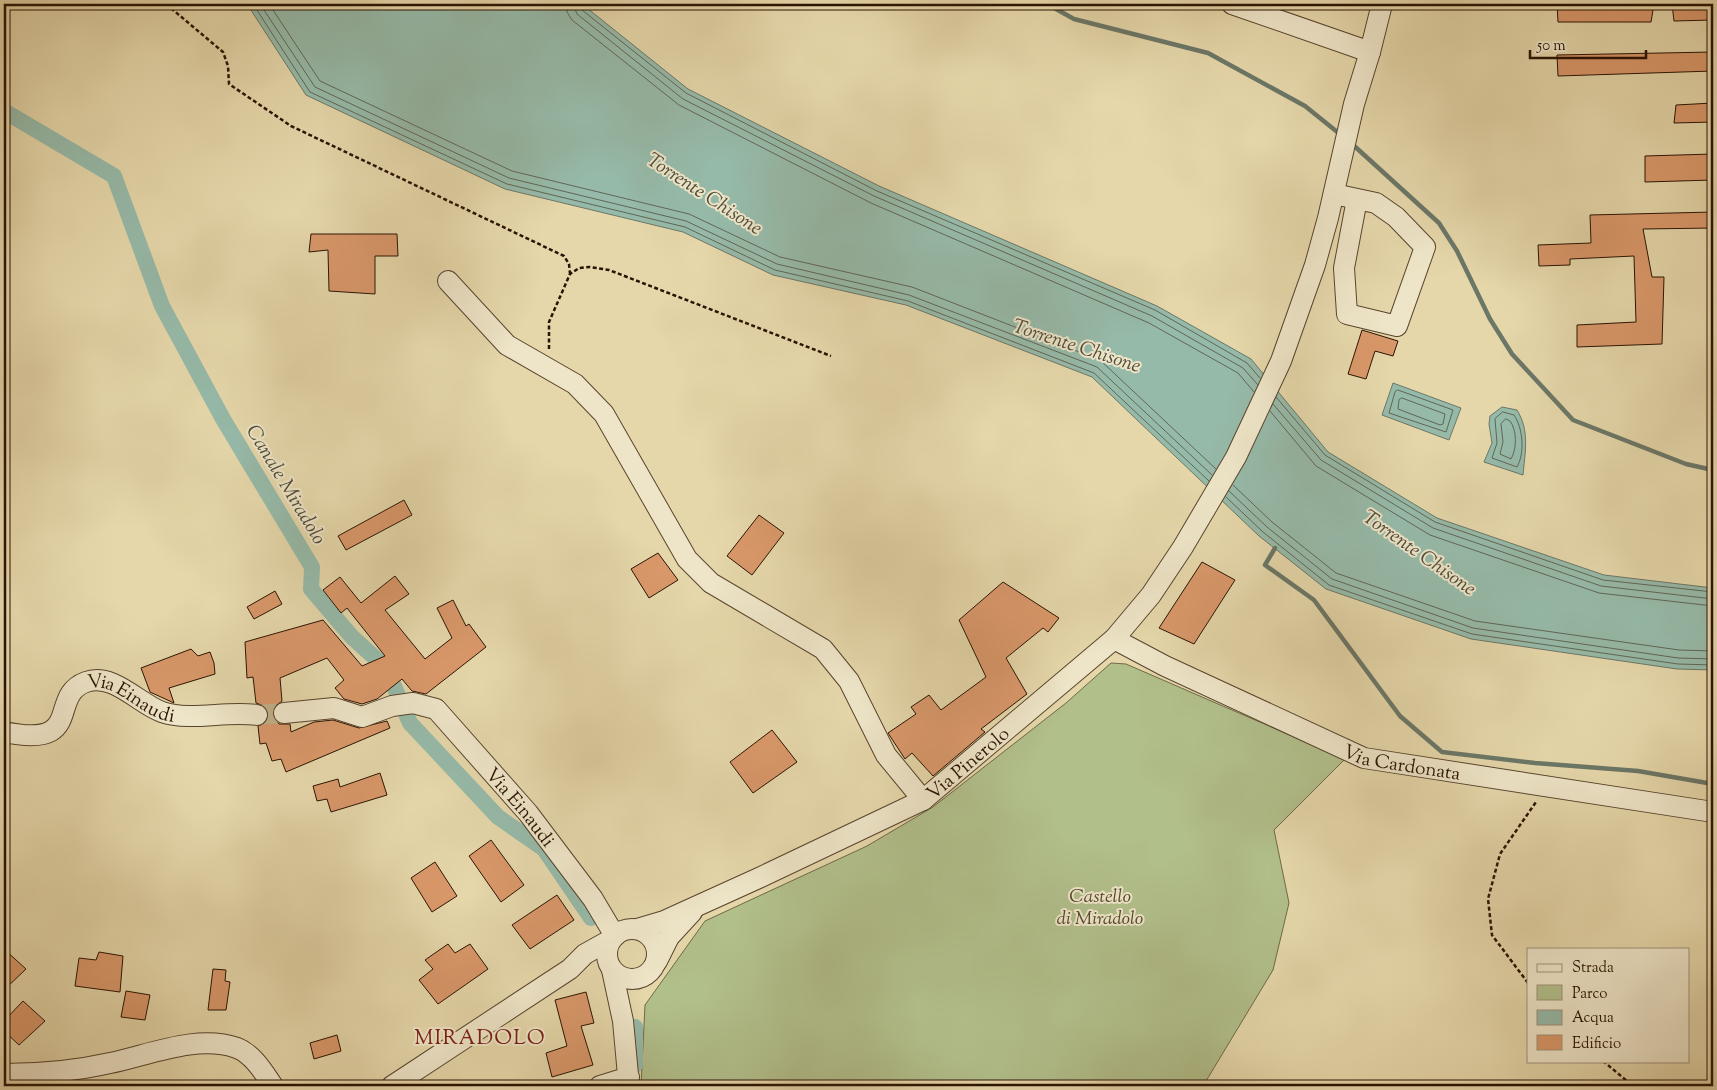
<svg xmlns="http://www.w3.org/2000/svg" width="1717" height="1090" viewBox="0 0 1717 1090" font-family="'Sorts Mill Goudy',serif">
<rect width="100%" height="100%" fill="#e5d7aa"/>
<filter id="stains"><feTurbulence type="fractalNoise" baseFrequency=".004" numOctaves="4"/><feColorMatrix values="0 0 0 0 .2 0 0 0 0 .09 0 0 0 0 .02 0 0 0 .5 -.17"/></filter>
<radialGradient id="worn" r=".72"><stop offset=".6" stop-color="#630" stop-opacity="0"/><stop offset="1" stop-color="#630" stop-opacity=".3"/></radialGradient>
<path fill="#b1bf8b" stroke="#6e6947" d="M1111,663L1126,664L1345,759L1274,830L1289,903L1273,970L1203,1086H641L645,1005L705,921L867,846L933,807L1066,703Z"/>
<path fill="#96baa9" stroke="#6b7767" d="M247,4H582L688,89L879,186L1157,306L1251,359L1328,452L1437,518L1604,575L1713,588V670L1677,669L1471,639L1326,589L1259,536L1092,377L906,305L773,275L683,232L505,189L306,95Z
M1393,383L1461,408L1449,440L1382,415Z
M1502,407L1517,410C1530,431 1525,452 1523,475L1484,462L1492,443L1489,424L1490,416Z"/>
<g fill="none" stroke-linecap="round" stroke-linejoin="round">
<path stroke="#606656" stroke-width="1" d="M253,4L310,92L507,184L685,227L775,270L908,301L1094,373L1209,481
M260,4L315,87L509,178L686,221L777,264L909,295L1097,367L1212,475
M269,4L320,81L512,171L689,214L780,257L912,287L1100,360L1216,469
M566,4L567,12L572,20L679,105L871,203L1149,323L1238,373L1254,392
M573,4L577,14L683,99L874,196L1152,316L1243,368L1258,385
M580,4L582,10L686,93L877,191L1155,310L1247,363L1260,378
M1398,390L1453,410L1446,432L1389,413L1395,392Z
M1276,397L1325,455L1435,522L1603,580L1713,592
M1402,398L1445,414L1443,424L1440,425L1398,409L1399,400Z
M1273,404L1321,460L1433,528L1601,586L1713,599
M1270,411L1316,466L1430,535L1599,593L1713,606
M1503,412L1514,415C1523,428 1525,453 1517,467L1492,458L1497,443L1495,419Z
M1506,419L1510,421C1517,430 1517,449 1511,459L1500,454L1503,442L1501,424Z
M1233,485L1272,522L1336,573L1475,621L1679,650L1713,651
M1229,491L1267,527L1332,579L1473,628L1678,658L1713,659
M1226,497L1263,532L1329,585L1472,634L1678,664L1713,665"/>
<path stroke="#6b7767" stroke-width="4.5" d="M1047,4L1074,19L1208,53L1305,106L1341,135
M1351,143L1439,223L1457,251L1490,319L1512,354L1573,420L1686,464L1713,470
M1275,548L1265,565L1314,600L1400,716L1442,752L1535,763L1638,771L1713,784"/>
<path stroke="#96baa9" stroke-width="16" d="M4,111L114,176L162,306L223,419L312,567L311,589L352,637L386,668L410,723L498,817L544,849L591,918
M635,1027V1065"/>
</g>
<path fill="#d9986a" stroke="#2a1303" d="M1557,4H1654L1651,22H1558Z
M1672,4H1713V20L1674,21Z
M1713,52V71L1558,76L1557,55Z
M1713,103V122L1674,123L1676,105Z
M1713,154V180L1645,182V156Z
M1713,212V228L1643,229L1652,277H1664L1662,344L1577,347V325L1636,322L1634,256L1570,259V265L1539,266L1538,245L1591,243L1590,215Z
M311,234H397L398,256H375V294L329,291L328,250L309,252Z
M1362,330L1398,341L1393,356L1375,351L1366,379L1348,374Z
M404,500L412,515L346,550L338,536Z
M759,515L784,533L752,575L727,556Z
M658,553L678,580L649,598L631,569Z
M1202,562L1235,580L1194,644L1159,628Z
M395,576L409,594L385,610L425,659L452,638L437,608L453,600L466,626L469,624L486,647L426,694L412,691L402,679L377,699L362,704L344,699L335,688L344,680L327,658L280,678L282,701L273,708L272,715L279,724H290L291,732L314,722L333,720L359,728L387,721L390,728L286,772L281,759L272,761L266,743L260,744L258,726L266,722L269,716L264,706L256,703L253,677L247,678L245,642L323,620L362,666L385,656L347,608L341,613L323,590L340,577L361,603Z
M1003,582L1059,618L1048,632L1043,628L1006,658L1027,694L981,729L985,732L933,776L912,753L905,759L888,733L916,714L911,707L929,695L941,710L986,677L959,620Z
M275,591L282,604L254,619L247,607Z
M191,649L198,656L210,652L214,663L215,674L169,688L174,703L150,692L141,668Z
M772,730L797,762L753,793L730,762Z
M380,773L387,795L331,812L327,799L317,801L313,786L338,779L340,787Z
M491,840L524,885L501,902L469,856Z
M435,862L457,896L432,912L411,878Z
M557,895L574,920L530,949L512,925Z
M448,944L455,953L470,944L488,969L438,1004L419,980L433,969L425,960Z
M4,949L26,969L4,990Z
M99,952L123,956L120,992L75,986L79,958L96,960Z
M213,969L226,970L225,981L230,982L226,1010H208Z
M126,991L150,995L145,1020L121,1017Z
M586,992L594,1023L581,1026L593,1065L552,1077L546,1053L567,1046L555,1000Z
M23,1001L45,1021L19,1045L4,1031V1021Z
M337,1035L341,1051L314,1059L310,1043Z"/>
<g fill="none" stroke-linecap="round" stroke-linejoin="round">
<path stroke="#c0b089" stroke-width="20" stroke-dasharray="20 10" stroke-linecap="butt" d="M257,715L284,713"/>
<defs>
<g id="minor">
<path d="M1232,4L1370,52"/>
<path d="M1334,194L1376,203L1396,217L1425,247L1397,326L1347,314L1344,268L1357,199"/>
<path d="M448,281L507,345L575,384L604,414L687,559L711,583L823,649L849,681L886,755L923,800"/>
<path id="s1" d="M1114,639L1165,666L1364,758L1713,812"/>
<path id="s2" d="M284,713L334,708L362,717L392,706L413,703L436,709L528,813L593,899L615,936"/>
<path id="s3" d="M4,732C86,749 47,696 86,682C113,672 139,704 162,712C192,722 226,710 257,715"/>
<circle cx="632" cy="954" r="25"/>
<path id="s4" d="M637,929L664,921L761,877L923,800L1114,639L1151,595L1183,547L1236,457L1281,361L1315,265L1328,218L1354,104L1370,52L1382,4"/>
<path d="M657,961L669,937L692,912"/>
<path d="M612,970L623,1021L629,1086"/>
<path d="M4,1074C39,1074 75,1071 110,1063C149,1055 197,1034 237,1048C253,1054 264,1073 273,1086"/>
<path d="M392,1086L570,969L585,954L612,939"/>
<path d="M600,1086L629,1077"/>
</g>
</defs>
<use href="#minor" stroke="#59442d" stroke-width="22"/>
<path stroke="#2a1303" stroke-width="2.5" stroke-dasharray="4 2.5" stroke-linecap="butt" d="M166,4L223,52L228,66L229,84L291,126L564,256L569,264L570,274
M549,349V322L570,274L579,268L590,267L609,270L831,356
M1528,983L1492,935L1488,899L1500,854L1536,802
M1603,1061L1633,1086"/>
<use href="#minor" stroke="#eee5c8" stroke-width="20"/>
</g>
<g text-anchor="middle" stroke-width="4" stroke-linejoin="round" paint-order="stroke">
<g font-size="19" fill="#2a1303" stroke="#eee5c8">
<text dy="7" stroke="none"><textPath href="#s3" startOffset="160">Via Einaudi</textPath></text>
<text dy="7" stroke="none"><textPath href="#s1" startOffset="315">Via Cardonata</textPath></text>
<text dy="7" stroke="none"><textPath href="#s4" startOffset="372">Via Pinerolo</textPath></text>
<text dy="7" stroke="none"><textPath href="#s2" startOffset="286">Via Einaudi</textPath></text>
</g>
<g font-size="19" font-style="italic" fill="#52472c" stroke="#eee5c8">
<text x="1100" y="902">Castello<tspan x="1100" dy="22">di Miradolo</tspan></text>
</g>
<g font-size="20" font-style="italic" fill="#504d3d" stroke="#eee5c8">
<text transform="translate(705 193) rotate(33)" y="7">Torrente Chisone</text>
<text transform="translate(1077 345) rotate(18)" y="7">Torrente Chisone</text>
<text transform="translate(287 484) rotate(59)" y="7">Canale Miradolo</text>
<text transform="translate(1420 552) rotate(35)" y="7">Torrente Chisone</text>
</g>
<g font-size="21" letter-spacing="1" fill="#7a1f14" stroke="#eee5c8">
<text x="480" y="1044">MIRADOLO</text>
</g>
</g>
<rect width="1717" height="1090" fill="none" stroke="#e5d7aa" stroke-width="20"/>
<rect x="5" y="5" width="1707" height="1080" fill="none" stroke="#2a1303" stroke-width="2.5"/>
<rect x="10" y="10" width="1697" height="1070" fill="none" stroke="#2a1303"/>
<rect x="1527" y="948" width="162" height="115" fill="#eee5c8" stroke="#a09179"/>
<rect x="1537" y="964" width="25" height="8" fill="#eee5c8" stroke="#a09179"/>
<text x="1572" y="972" font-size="15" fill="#2a1303">Strada</text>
<rect x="1537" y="985" width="25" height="15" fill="#b1bf8b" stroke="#a09179"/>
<text x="1572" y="998" font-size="15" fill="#2a1303">Parco</text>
<rect x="1537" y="1010" width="25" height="15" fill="#96baa9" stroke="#a09179"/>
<text x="1572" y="1022" font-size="15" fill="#2a1303">Acqua</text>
<rect x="1537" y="1035" width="25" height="15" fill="#d9986a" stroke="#a09179"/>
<text x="1572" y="1048" font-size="15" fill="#2a1303">Edificio</text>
<path d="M1530 50v8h116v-8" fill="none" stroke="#2a1303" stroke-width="2.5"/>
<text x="1537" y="50" font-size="15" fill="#2a1303" stroke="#eee5c8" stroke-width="4" paint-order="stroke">50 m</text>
<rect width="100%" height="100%" filter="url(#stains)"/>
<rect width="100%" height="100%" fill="url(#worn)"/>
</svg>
